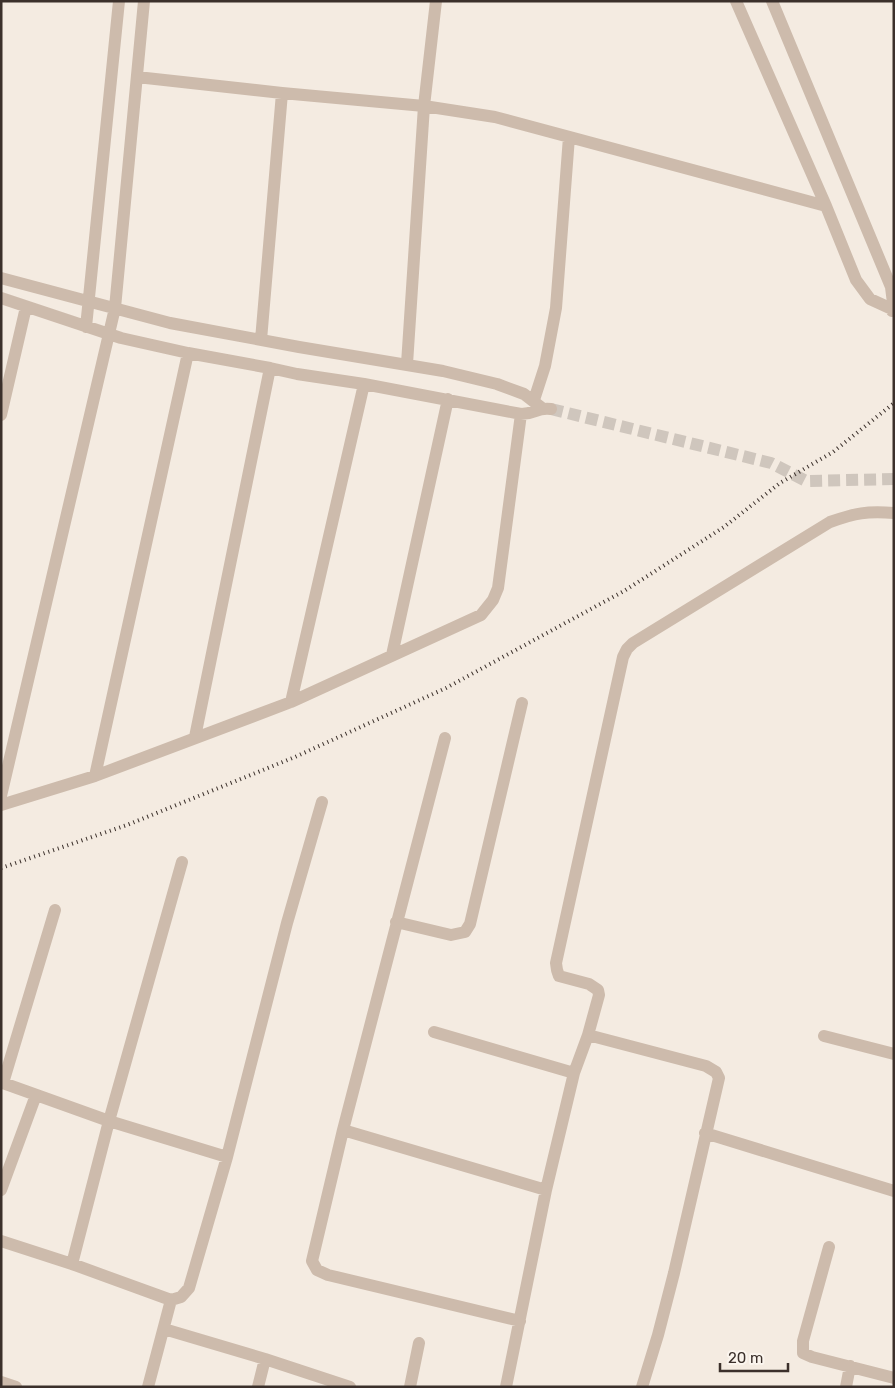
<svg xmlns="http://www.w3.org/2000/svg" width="895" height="1388" viewBox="0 0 895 1388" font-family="Rubik,sans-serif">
<rect width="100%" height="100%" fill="#f4ebe1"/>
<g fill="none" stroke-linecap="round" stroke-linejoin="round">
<path stroke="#cfc6bd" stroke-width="12" stroke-dasharray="12 6" stroke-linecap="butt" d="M551,409L771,463L806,481L894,479"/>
<path stroke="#cdbbac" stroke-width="12" d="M736,1L826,206L856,280L870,299L894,310
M772,1L891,287L893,303L892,311
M137,77L282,93L424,106L495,117L826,206
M1,278L170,323L299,347L443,371L497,384L524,394L542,408
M1,298L121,338L188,353L270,368L297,374L364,384L521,414C536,414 536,407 551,409
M86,327L119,1
M261,340L282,93
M407,364L424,106L436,1
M534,400L545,366L556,308L569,137
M1,415L26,307
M392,655L448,399
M291,702L364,384
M195,737L270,368
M445,738L343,1130L312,1261L317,1270L328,1275L520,1321
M95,776L188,353
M1,796L115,308L144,1
M1,805L95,776L291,702L481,615L493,600L498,588L521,414
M396,922L451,935L465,932L470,924L522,703
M434,1032L574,1073
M588,1035L599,995L598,990L589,984L559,976L557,970L556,963L623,657L627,649L633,643L830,522C856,513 866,511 894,513
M824,1036L894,1054
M1,1083H3L55,910
M3,1083L109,1121L227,1157
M343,1130L546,1190
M705,1133L894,1191
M1,1190L36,1095
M1,1241L72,1264L171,1300
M829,1247L803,1341V1353L812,1357L894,1378
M72,1264L109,1121L182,862
M164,1329L265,1359L350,1387
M1,1382L16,1387
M148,1387L171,1300L181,1297L189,1288L227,1157L287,923L322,802
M258,1387L265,1359
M410,1387L419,1343
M506,1387L546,1190L574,1073L588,1035L706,1066L716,1072L719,1078L674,1273L658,1335L642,1387
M846,1387L850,1366"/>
<path stroke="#3b302b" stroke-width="4" stroke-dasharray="1 4" stroke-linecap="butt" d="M1,868L127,825L295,757L446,688L624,591L724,527L780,483L833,452L894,403"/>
</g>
<rect width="895" height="1388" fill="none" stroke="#3b302b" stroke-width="5"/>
<path d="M720 1363v8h68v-8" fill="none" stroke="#3b302b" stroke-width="2.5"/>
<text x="728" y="1363" font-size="15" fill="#3b302b" stroke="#fbf5ee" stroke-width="4" paint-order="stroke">20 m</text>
</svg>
